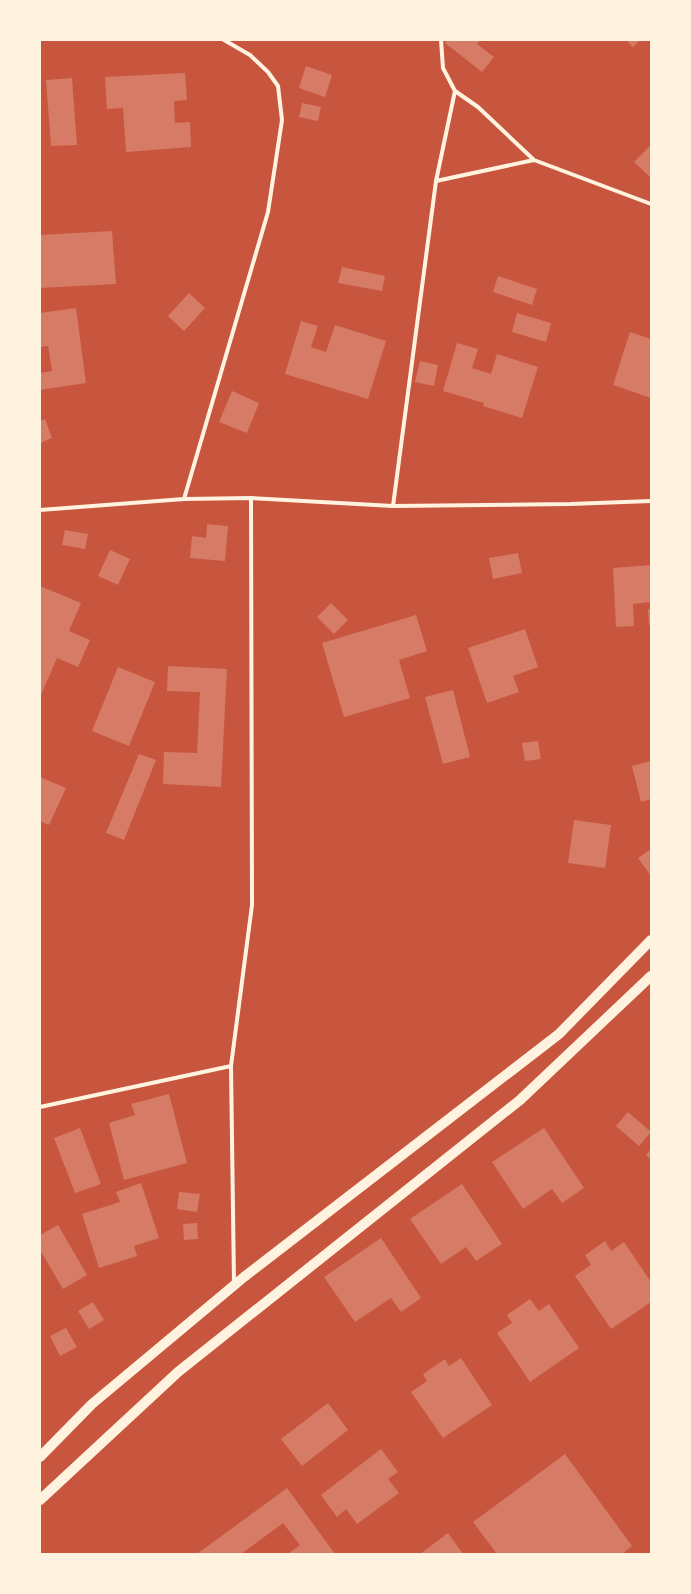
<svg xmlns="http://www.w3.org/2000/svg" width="691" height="1594" viewBox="0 0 691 1594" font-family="'Noto Sans',sans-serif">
<rect width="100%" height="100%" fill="#c8553d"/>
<path fill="#d67c66" d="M447,40H480L477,44L494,57L482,72L445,43Z
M626,40H640L633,47Z
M306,66L332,75L325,97L299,88Z
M185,73L187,100L174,101L175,123L190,122L191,147L126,152L123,108L107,109L105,77Z
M72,78L77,145L51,146L46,80Z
M302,103L321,107L318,121L299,117Z
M651,145V178L634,162Z
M112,231L116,284L40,288V235Z
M342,267L385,276L382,291L338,283Z
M498,276L537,289L532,305L493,292Z
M189,293L205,308L184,331L168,316Z
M76,308L86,383L40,390V373L52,371L48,346L40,347V313Z
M517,313L551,323L546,342L512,332Z
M301,321L318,326L311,347L326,352L335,325L386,341L368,399L285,374Z
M630,332L651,339V398L613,385Z
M457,343L478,349L472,368L491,374L497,354L538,367L522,418L483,406L484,403L443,391Z
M420,361L438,365L434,386L415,382Z
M232,391L259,403L247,433L219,422Z
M45,419L52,438L40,443V421Z
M207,524L228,526L225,561L190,558L192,536L206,538Z
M65,530L88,534L85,549L62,545Z
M110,550L130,559L118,585L98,576Z
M518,553L522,573L493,579L489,558Z
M651,565V602L633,604L634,626L616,627L613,568Z
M40,586L81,603L69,631L90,640L78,667L57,658L40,697Z
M331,603L348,620L334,634L317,617Z
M648,609H651V625H649Z
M416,615L427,651L399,660L410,698L344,717L322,643Z
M525,629L538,667L513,676L519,692L487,703L468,648Z
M168,666L227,669L221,787L163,784L164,752L197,753L200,692L167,691Z
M118,667L155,682L129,746L92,731Z
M453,690L470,757L443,764L425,697Z
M538,741L541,759L525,761L522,743Z
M139,754L156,760L124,840L106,833Z
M651,761V799L641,802L632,766Z
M40,777L66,788L49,825L40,821Z
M574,820L611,825L605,868L568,863Z
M651,849V876L638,858Z
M169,1094L187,1163L124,1180L109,1123L135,1115L131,1104Z
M628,1112L651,1132L639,1146L616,1126Z
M80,1128L101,1184L75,1193L54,1138Z
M544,1128L584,1188L562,1203L552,1189L523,1209L492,1162Z
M651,1149V1160L646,1155Z
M141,1183L159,1238L134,1246L137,1256L99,1268L82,1214L120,1202L116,1192Z
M462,1184L502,1244L476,1261L466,1247L441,1264L410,1219Z
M179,1192L200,1194L197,1212L177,1209Z
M197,1223L198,1239L184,1240L183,1224Z
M58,1225L87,1275L63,1289L40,1250V1235Z
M381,1238L421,1298L401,1312L391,1298L355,1322L324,1277Z
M605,1241L611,1251L624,1242L651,1282V1302L611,1329L575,1276L591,1265L585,1255Z
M530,1299L539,1311L549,1304L579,1348L530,1382L497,1333L512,1323L507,1315Z
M93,1302L104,1320L89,1329L78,1311Z
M66,1328L77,1347L60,1356L50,1336Z
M461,1358L492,1405L443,1438L411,1392L427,1381L423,1374L445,1359L449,1366Z
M328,1403L348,1430L302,1466L281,1439Z
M381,1449L398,1472L388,1479L399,1493L357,1524L346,1509L337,1517L321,1495Z
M565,1454L632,1546L622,1554H497L473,1522Z
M287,1488L335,1554H288L300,1545L283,1523L241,1554H197Z
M448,1533L463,1554H420Z"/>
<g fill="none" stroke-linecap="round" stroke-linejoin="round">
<path stroke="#fff3e0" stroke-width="4" d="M441,40L443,68L455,91L478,107L534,160L651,204
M436,181L534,160
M184,499L268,212L282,120L278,86L268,72L250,55L224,40
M393,506L436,181L455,91
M40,510L184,499L251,498L393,506L570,504L651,501
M40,1107L231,1066
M234,1283L231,1066L252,905L251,498"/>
<path stroke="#fff3e0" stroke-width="10" d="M40,1457L92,1404L244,1277L559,1034L651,940
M40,1500L178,1372L520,1100L651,976"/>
</g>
<rect width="691" height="1594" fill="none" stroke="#fff3e0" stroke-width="82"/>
</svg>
